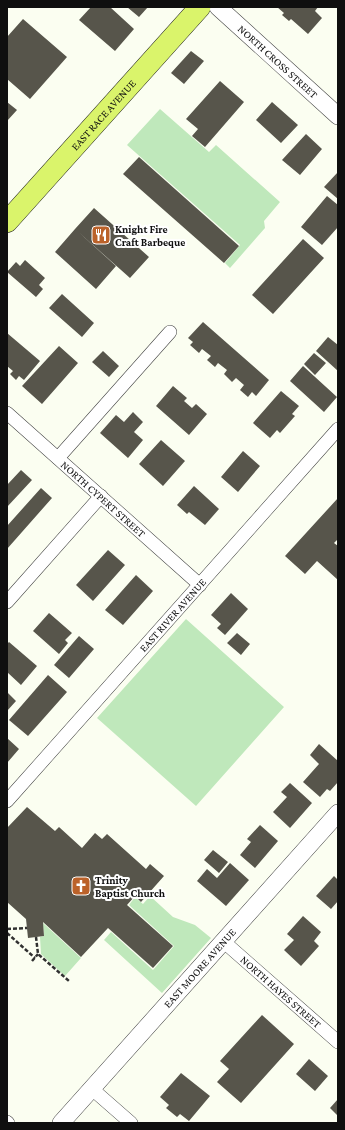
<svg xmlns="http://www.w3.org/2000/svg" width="345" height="1130" viewBox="0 0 345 1130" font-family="'Crimson Pro',serif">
<rect width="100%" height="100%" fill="#fbfef1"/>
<path fill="#bfe8bb" d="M160,109L209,152L216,145L280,202L264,221L265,228L230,268L225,263L240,245L127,145Z
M186,619L284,707L196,806L97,718Z
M150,896L173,917L195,925L211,938L162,993L104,940L111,932L153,970L174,946L129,905L135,897L143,904Z
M43,923L81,958L65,976L41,954L40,937L44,936Z"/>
<path fill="#57554b" d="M91,7H110L134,29L115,51L79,20Z
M127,7H148L139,17Z
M277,7H318L315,11L322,18L308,34L291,19L289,21L282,15L284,13Z
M23,19L67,57L30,99L7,79V37Z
M191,51L204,61L184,84L171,73Z
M220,81L244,102L205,147L192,136L198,129L186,119Z
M7,102L17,110L7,121Z
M272,102L298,125L281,143L256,120Z
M306,134L322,149L300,175L282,160Z
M139,157L239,246L224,263L123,174Z
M338,172V199L324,187Z
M327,196L338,205V227L322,245L301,227Z
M94,208L149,257L130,278L75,229Z
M75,229L116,266L96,289L55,252Z
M303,239L324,258L273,314L252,295Z
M25,260L45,278L39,285L43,289L36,297L7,272L16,262L20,266Z
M62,294L94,323L82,337L49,308Z
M203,322L269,380L256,396L252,392L248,397L240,390L244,385L236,378L232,382L224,374L227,370L218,363L215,367L207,360L211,356L202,349L199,353L190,345L193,342L188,338Z
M7,333L40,361L24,380L19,376L16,380L10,374L13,371L7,366Z
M328,337L338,345V371L316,351Z
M59,346L78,363L42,404L22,386Z
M103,351L119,366L109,377L92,362Z
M314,353L326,363L315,375L304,364Z
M303,366L337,397L324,412L290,381Z
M173,386L187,398L184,401L192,408L196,404L207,414L189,435L156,406Z
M281,391L299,406L292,414L295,416L280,433L277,430L270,438L253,423Z
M133,412L143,422L134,432L143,440L128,458L100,433L116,415L124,422Z
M161,440L185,461L163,486L139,464Z
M243,451L260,466L238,492L221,477Z
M21,470L32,480L7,507V485Z
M194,486L219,509L205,525L189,512L187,514L177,505Z
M41,488L52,498L7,549V526Z
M338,498V539L334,543L338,546V580L317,561L305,574L285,556Z
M108,550L125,565L93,601L76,585Z
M136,575L153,591L123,625L105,610Z
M231,593L248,609L225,635L217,628L221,624L211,615Z
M49,613L72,633L65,640L68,643L59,654L33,631Z
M237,633L250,644L241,655L227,643Z
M79,636L94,649L69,678L54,665Z
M9,642L37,666L21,685L7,672V644Z
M48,675L67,692L28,736L9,720Z
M7,692L16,701L7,711Z
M7,738L19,749L7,763Z
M319,744L338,761V782L330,791L327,789L320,797L303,782L319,764L310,755Z
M290,783L312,803L290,828L273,812L287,797L281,792Z
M27,807L55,831L59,827L82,848L95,833L102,839L107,834L146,869L150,864L164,876L141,902L135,896L127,905L173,946L153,968L108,928L81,957L43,922L44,936L28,938L26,919L7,902V828Z
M260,825L278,841L255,868L240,855L251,842L247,839Z
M213,850L228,862L219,873L204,860Z
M230,863L249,880L226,906L197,881L207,869L217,878Z
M334,876L338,880V901L331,909L316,896Z
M303,916L321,932L314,941L319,946L301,966L284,950L294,940L287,934Z
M262,1015L294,1044L241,1103L217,1082L229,1069L220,1061Z
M309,1059L328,1076L315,1091L296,1074Z
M181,1073L210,1096L189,1121L180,1114L177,1117L166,1108L169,1105L160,1097Z
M338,1099V1116L330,1108Z"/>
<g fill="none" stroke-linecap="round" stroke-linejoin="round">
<defs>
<g id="minor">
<path id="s1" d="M7,413L200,585"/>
<path d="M58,458L170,332"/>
<path d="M7,602L101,496"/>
<path id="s2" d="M7,801L338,429"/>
<path id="s3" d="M223,941L338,1042"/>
<path d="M91,1088L131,1123"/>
<path d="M7,1122L8,1123"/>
</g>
<g id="tertiary">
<path id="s4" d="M218,7L338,116"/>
<path id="s5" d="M61,1123L338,813"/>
</g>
<g id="primary">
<path id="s6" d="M7,222L200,7"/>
</g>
</defs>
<use href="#minor" stroke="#424242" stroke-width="14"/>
<use href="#tertiary" stroke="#424242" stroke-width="18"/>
<use href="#primary" stroke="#202020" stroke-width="22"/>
<path stroke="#313131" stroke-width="2.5" stroke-dasharray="4 2" stroke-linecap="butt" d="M7,929L27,928
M7,933L35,958
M36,937L38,954L69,981
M32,961L38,954"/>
<use href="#minor" stroke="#fff" stroke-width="13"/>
<use href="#tertiary" stroke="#fff" stroke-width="17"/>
<use href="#primary" stroke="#daf46b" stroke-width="21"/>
</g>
<defs>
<symbol id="restaurant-square" viewBox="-11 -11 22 22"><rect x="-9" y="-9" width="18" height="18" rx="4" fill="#bb622a" stroke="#fff"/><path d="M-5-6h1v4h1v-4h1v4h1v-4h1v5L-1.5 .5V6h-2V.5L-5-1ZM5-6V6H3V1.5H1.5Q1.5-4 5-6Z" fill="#fff"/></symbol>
<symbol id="church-square" viewBox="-11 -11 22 22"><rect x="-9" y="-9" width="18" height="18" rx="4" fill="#bb622a" stroke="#fff"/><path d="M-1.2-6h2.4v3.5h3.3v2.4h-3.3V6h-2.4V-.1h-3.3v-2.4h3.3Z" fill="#fff"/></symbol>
</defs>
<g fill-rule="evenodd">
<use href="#restaurant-square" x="90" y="224" width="22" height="22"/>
<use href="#church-square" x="70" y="875" width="22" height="22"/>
</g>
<g text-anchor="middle" stroke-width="4" stroke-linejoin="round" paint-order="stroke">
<g font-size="11" fill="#0f0f0f" stroke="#fff">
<text dy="4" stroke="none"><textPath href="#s4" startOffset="81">NORTH CROSS STREET</textPath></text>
<text dy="4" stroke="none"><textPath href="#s6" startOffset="144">EAST RACE AVENUE</textPath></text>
<text dy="4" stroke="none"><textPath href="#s1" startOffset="129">NORTH CYPERT STREET</textPath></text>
<text dy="4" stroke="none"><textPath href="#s2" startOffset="249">EAST RIVER AVENUE</textPath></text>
<text dy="4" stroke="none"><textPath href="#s5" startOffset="208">EAST MOORE AVENUE</textPath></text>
<text dy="4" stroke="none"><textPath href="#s3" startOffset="77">NORTH HAYES STREET</textPath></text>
</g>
<g font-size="11" font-weight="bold" fill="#0f0f0f" stroke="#fff" text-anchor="start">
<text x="115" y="233">Knight Fire<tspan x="115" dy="13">Craft Barbeque</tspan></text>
<text x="95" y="884">Trinity<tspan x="95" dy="13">Baptist Church</tspan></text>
</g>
</g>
<rect width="345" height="1130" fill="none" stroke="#0f0f0f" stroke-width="16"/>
</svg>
